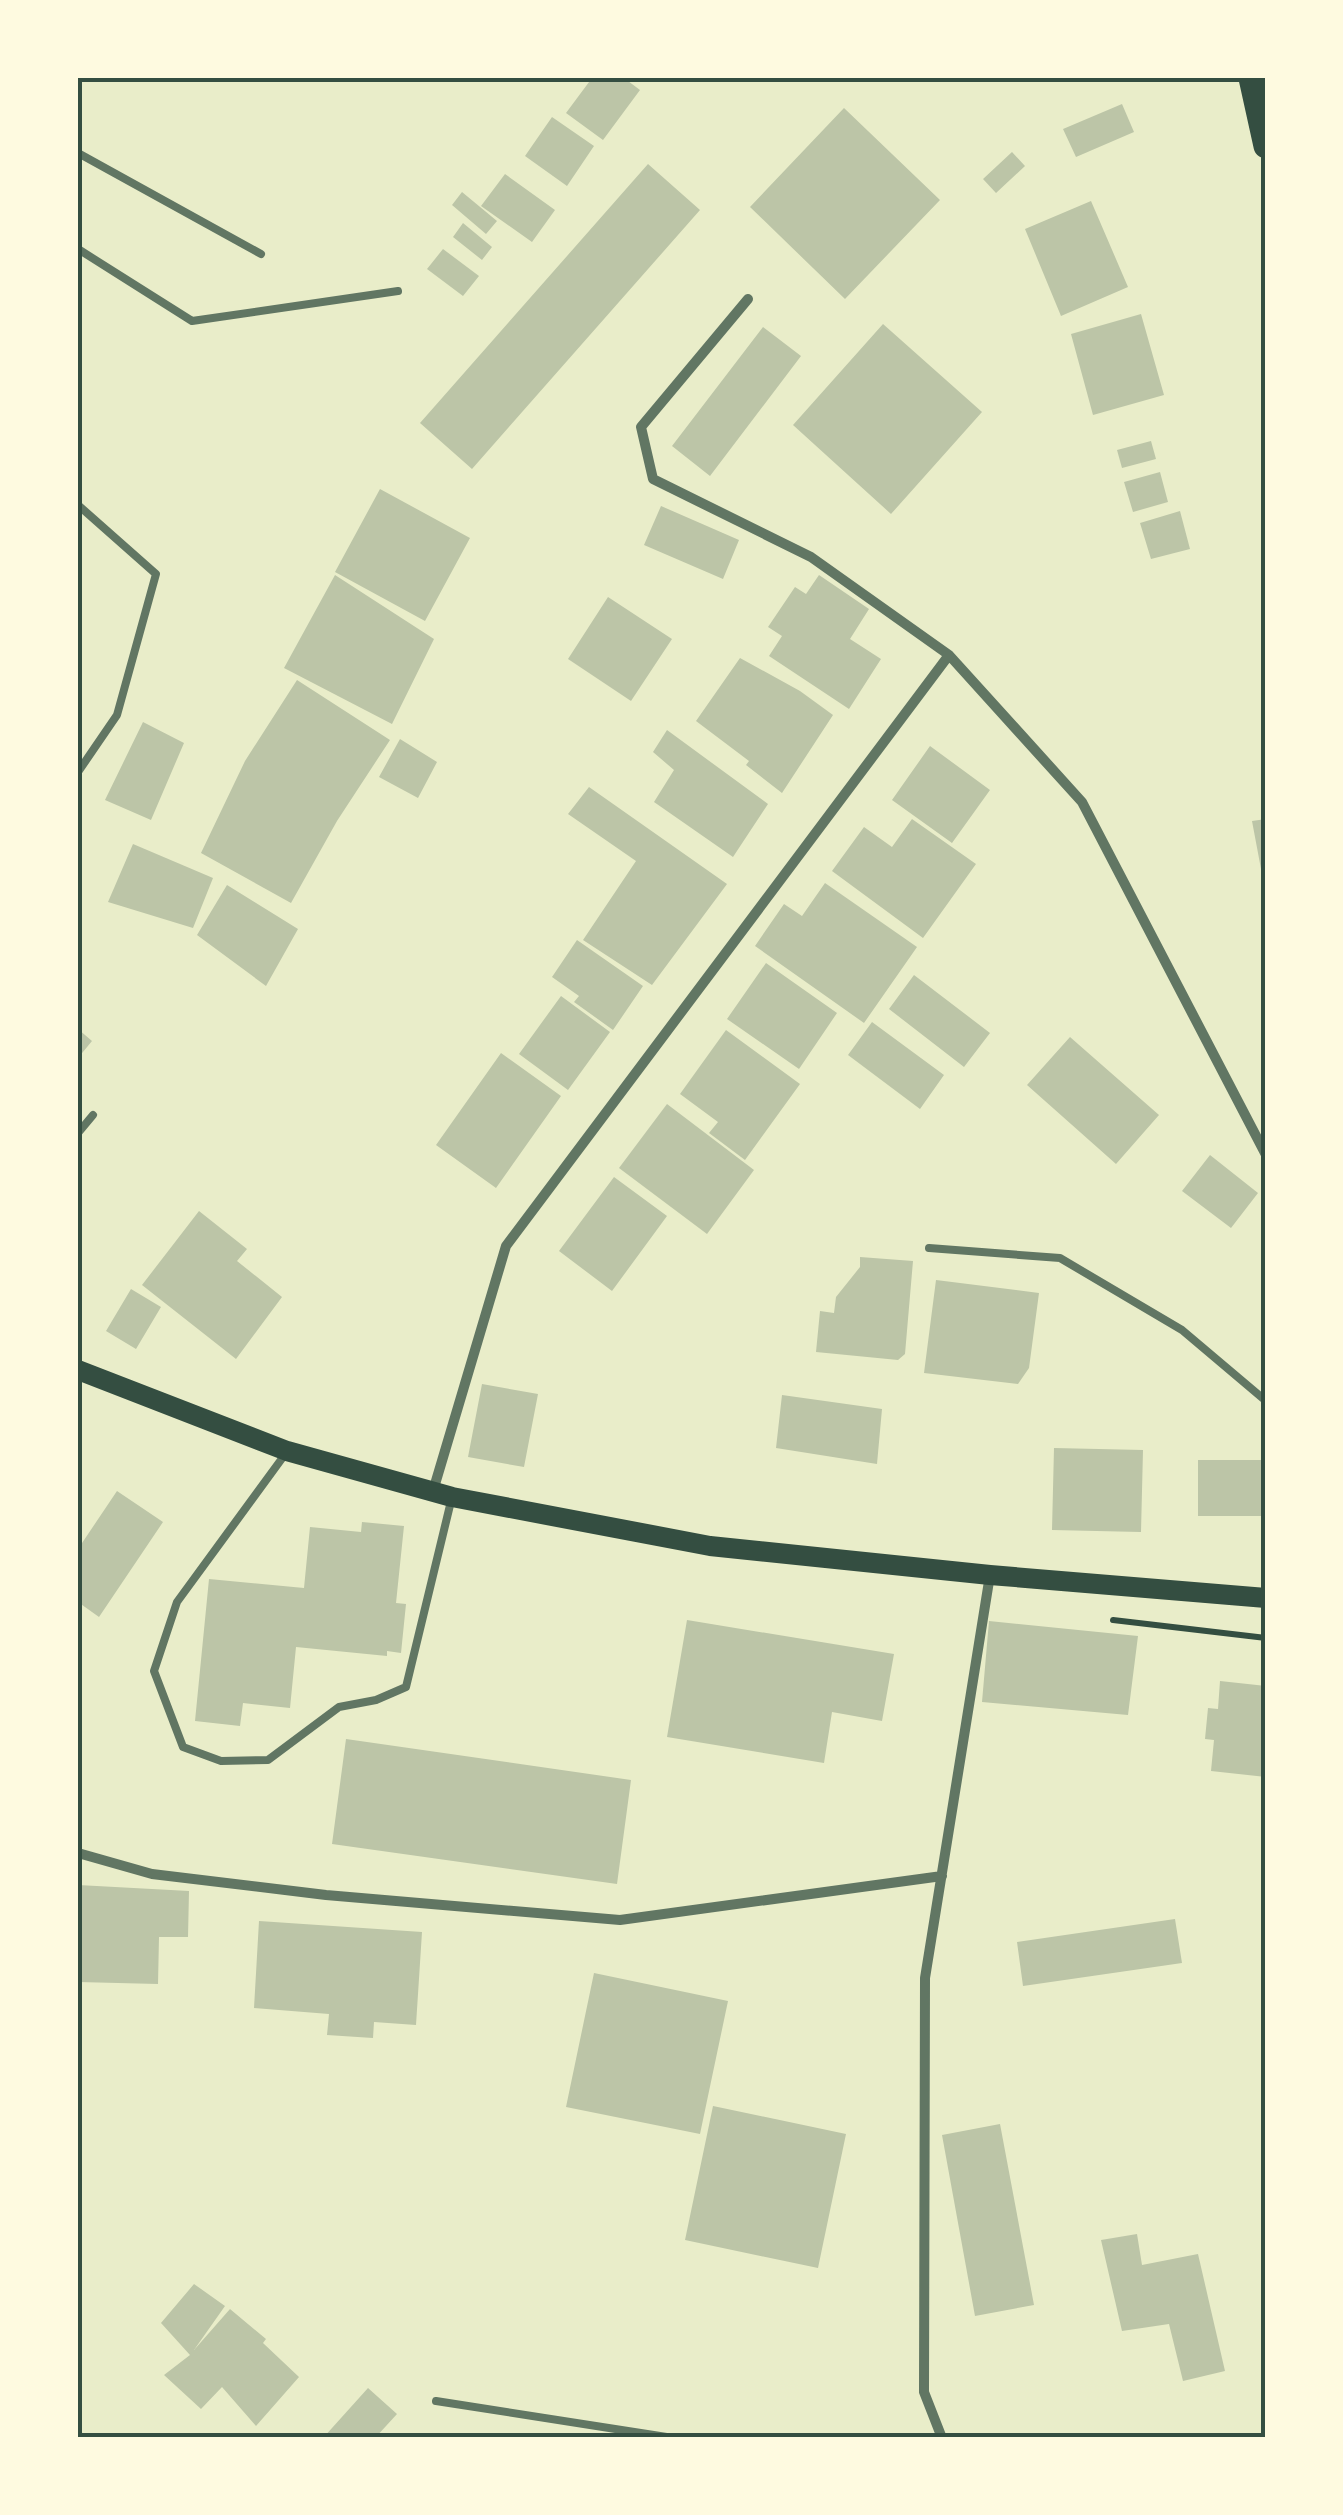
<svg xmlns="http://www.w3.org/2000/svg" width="1343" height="2515" viewBox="0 0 1343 2515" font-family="Helvetica,sans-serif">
<rect width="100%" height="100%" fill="#e9edc9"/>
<path fill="#bcc5a7" d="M592,78H624L640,90L603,140L566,113Z
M1122,104L1134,132L1076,157L1063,129Z
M844,108L940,200L845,299L750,207Z
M552,117L594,146L567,186L525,156Z
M1012,152L1025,166L996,193L983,179Z
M648,164L700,210L472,469L420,423Z
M505,174L555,210L532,242L481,206Z
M462,192L497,221L486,234L452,205Z
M1091,201L1128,287L1061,316L1025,229Z
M463,223L492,247L482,260L453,237Z
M443,249L479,276L463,296L427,269Z
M1141,314L1164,395L1093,415L1071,334Z
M883,324L982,412L891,514L793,425Z
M763,327L801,356L710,476L672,446Z
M1151,441L1156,459L1122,468L1117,450Z
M1160,472L1168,502L1133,512L1124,482Z
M380,489L470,538L425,621L335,572Z
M661,506L739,540L723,579L644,545Z
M1180,511L1190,549L1151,559L1140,523Z
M335,575L434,639L392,724L284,668Z
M819,575L869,609L850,639L881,659L849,709L769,656L782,636L768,627L795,587L806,594Z
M608,597L672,639L631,701L568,659Z
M740,658L800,691L833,715L782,793L746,765L749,761L696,721Z
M297,680L390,740L337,821L291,903L201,853L245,761Z
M143,722L184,743L151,820L105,800Z
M667,730L768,804L733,857L654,802L674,770L653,752Z
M400,739L437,762L418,798L379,777Z
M930,746L990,790L952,843L892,800Z
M589,787L727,884L652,985L583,940L636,861L568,814Z
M912,819L976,864L923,938L832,871L864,827L892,847Z
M1266,819V885H1264L1252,821Z
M133,844L213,878L193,928L108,902Z
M825,883L917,947L864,1023L755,946L784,904L802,916Z
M227,885L298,929L266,986L197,935Z
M577,940L643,986L613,1030L574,1002L579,996L552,977Z
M766,963L837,1013L799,1069L727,1019Z
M914,975L990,1033L964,1067L889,1009Z
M561,996L610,1032L568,1090L519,1054Z
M872,1022L944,1075L920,1109L848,1055Z
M78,1029L92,1041L78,1058Z
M726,1030L800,1084L745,1160L709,1133L718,1122L680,1094Z
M1070,1037L1159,1115L1116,1164L1027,1085Z
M501,1053L561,1096L496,1188L436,1145Z
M667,1104L754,1170L707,1234L619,1168Z
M1210,1155L1258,1193L1231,1228L1182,1191Z
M614,1177L667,1216L612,1291L559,1251Z
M199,1211L247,1249L237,1261L282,1297L236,1359L142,1285Z
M860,1257L913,1261L905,1354L898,1360L816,1352L820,1311L834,1313L836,1297L860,1267Z
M936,1280L1039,1293L1029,1368L1018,1384L924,1373Z
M131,1289L161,1307L136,1349L106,1331Z
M482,1384L538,1394L524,1467L468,1457Z
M782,1395L882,1409L877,1464L776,1448Z
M1054,1448L1143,1450L1141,1532L1052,1530Z
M1198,1460H1262V1516H1198Z
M117,1491L163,1522L99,1617L78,1602V1549Z
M362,1522L404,1526L396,1603L406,1604L401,1653L387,1651V1656L296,1647L290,1708L243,1703L240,1726L195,1721L209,1579L304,1588L310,1527L361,1532Z
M687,1620L894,1654L882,1721L832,1712L824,1763L667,1737Z
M989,1621L1138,1636L1128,1715L982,1702Z
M1220,1681L1266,1686V1777L1211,1771L1214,1740L1205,1739L1208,1708L1218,1709Z
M346,1739L631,1780L617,1884L332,1844Z
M78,1885L189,1891L188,1937H159L158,1984L78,1982Z
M1175,1919L1182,1963L1023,1986L1017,1942Z
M259,1921L422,1932L416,2025L374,2022L373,2038L327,2035L329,2014L254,2008Z
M594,1973L728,2001L700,2134L566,2107Z
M713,2106L846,2134L818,2268L685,2240Z
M1000,2124L1034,2305L975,2316L942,2135Z
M1137,2234L1142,2265L1198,2254L1225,2371L1183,2381L1169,2324L1122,2331L1101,2240Z
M194,2284L225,2306L194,2350L230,2309L266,2339L263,2343L299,2377L256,2426L222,2387L201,2409L164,2375L190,2355L161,2323Z
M368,2388L397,2414L375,2438H323Z"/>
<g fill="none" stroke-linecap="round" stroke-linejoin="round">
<path stroke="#344e41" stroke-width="6" d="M1113,1620L1266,1638"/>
<path stroke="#617663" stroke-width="8" d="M78,153L261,254
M78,249L192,321L398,291
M78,505L156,574L117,715L78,772
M78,1133L93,1115
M929,1248L1060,1258L1182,1330L1266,1401
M286,1453L177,1602L154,1671L183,1747L221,1761L268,1760L339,1707L376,1700L406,1687L452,1497
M436,2401L673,2438"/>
<path stroke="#617663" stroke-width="10" d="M748,299L641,427L653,479L811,557L949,655L1082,802L1266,1155
M433,1491L506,1246L949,655
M78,1853L152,1874L326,1895L620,1920L942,1876
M942,2438L924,2392L925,1978L990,1575"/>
<path stroke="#344e41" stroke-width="20" d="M78,1370L287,1451L452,1497L710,1546L990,1575L1266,1598"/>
<path stroke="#344e41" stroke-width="25" d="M1251,78L1266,146"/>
<path stroke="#7c8e77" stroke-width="8" d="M78,2434L81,2438"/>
</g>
<rect width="1343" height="2515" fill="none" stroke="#fefae0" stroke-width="160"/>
<rect x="80" y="80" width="1183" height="2355" fill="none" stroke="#344e41" stroke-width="4"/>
</svg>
